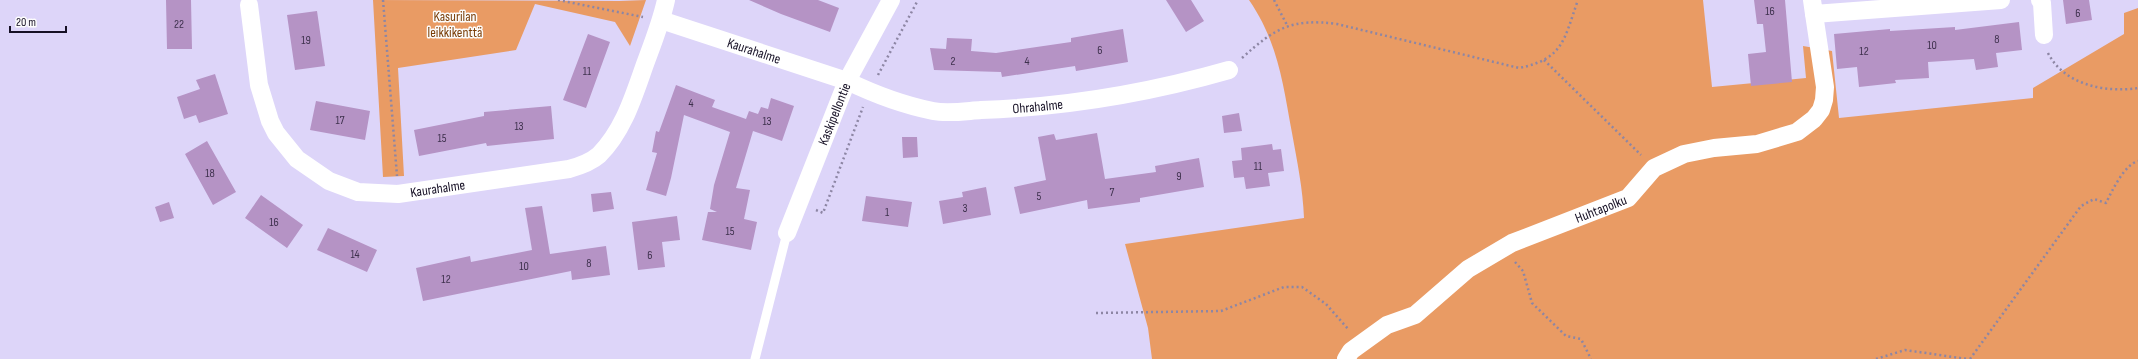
<svg xmlns="http://www.w3.org/2000/svg" width="2138" height="359" viewBox="0 0 2138 359" font-family="'Sofia Sans Condensed',sans-serif">
<rect width="100%" height="100%" fill="#ddd5f9"/>
<path fill="#e99b64" d="M373,0L619,1L646,0L630,46L615,22L535,4L516,50L398,68L404,176L383,177Z
M1249,0H1703L1712,87L1806,78L1803,46L1832,51L1839,118L2033,98V88L2124,34V13L2138,8V359H1152L1148,328L1125,244L1304,218C1303,189 1297,161 1292,133C1283,84 1278,42 1249,0Z"/>
<path fill="#b593c5" d="M166,0H191L192,49H167Z
M749,0H818L839,8L830,32L781,14Z
M1166,0H1191L1204,21L1186,32Z
M1754,0H1785L1792,82L1751,86L1748,54L1766,52L1763,24H1757Z
M2063,0H2089L2092,20L2066,24Z
M317,11L325,66L295,70L287,15Z
M2019,22L2022,50L1996,53L1998,67L1976,70L1974,59L1928,62L1929,78L1895,80L1896,83L1859,87L1857,67L1837,69L1834,34L1890,29V31L1955,27V30Z
M1123,29L1128,62L1076,71L1075,66L1002,77L1001,72L934,70L930,48L946,49L947,38L972,39L971,51L996,53L1071,42V38Z
M588,34L610,42L586,108L563,100Z
M215,74L228,114L199,123L196,115L184,119L177,97L200,89L196,80Z
M676,85L715,100L712,107L746,119L749,111L758,114L761,107L768,109L771,98L794,106L782,141L753,131L736,188L750,190L744,219L757,222L751,250L702,240L708,212H717L710,209L714,185L730,132L684,115L671,178L666,196L646,190L657,153L652,152L656,131L659,132Z
M316,101L370,111L365,140L310,130Z
M551,106L554,139L487,146L486,143L419,156L414,130L484,116V112Z
M1239,113L1242,131L1224,133L1222,116Z
M1097,133L1105,179L1156,172L1155,166L1199,158L1204,187L1140,198V202L1088,209L1087,200L1020,214L1014,187L1046,180L1038,137L1054,134L1056,140Z
M902,137H917L918,157L903,158Z
M207,141L236,192L213,205L185,154Z
M1272,144L1273,150L1281,149L1284,171L1268,173L1270,186L1246,189L1244,177L1234,178L1232,161L1242,160L1241,148Z
M986,187L991,215L943,224L939,201L963,197L962,192Z
M611,192L614,209L593,212L591,194Z
M261,195L303,225L287,248L245,218Z
M866,196L912,202L908,227L862,221Z
M169,202L174,218L160,222L155,207Z
M542,206L550,254L606,246L610,275L572,280L571,271L423,301L416,268L470,256L471,262L532,250L525,208Z
M677,216L680,240L662,242L665,267L638,270L632,222Z
M328,228L377,250L367,272L317,250Z"/>
<g fill="none" stroke-linecap="round" stroke-linejoin="round">
<path stroke="#8d86a4" stroke-width="2.5" stroke-dasharray="2 3" stroke-linecap="butt" d="M383,0L397,176
M558,0L643,17
M1274,0L1288,27
M2048,53C2064,85 2106,93 2138,88
M1242,58C1275,28 1292,18 1337,24L1519,68C1564,59 1564,39 1578,0
M1544,60L1641,155
M878,75L918,0
M816,210L823,213L863,107
M1515,262L1523,271L1532,303L1566,336L1581,339L1591,359
M1096,313L1221,311L1284,287H1302L1326,304L1349,330
M1876,359L1905,350L1967,359
M1970,359L2081,206L2094,199L2106,203C2112,191 2124,165 2138,161"/>
<path stroke="#fff" stroke-width="9" d="M755,359L787,233"/>
<g stroke="#fff" stroke-width="18">
<path d="M1812,0L1814,14L2001,0"/>
<path d="M2040,0L2042,3L2044,35"/>
<path id="s1" d="M249,5L259,85L270,121L276,133L297,159L329,181L358,192L398,194L569,169C580,166 591,162 599,155C623,131 633,98 644,67C652,45 661,23 666,0"/>
<path id="s2" d="M661,20L847,81C874,94 903,105 933,111C948,114 966,111 981,110C1065,107 1149,93 1229,70"/>
<path id="s3" d="M787,233L847,81L891,0"/>
<path id="s4" d="M1346,359L1351,351L1387,325L1415,315L1468,269L1512,243L1628,198L1654,168L1684,154L1714,148L1757,144L1797,132L1814,119L1821,110L1824,100L1825,87L1814,14"/>
</g>
</g>
<g text-anchor="middle" stroke-width="3" stroke-linejoin="round" paint-order="stroke">
<g font-size="12" fill="#3e314d">
<text x="1770" y="15">16</text>
<text x="2078" y="17">6</text>
<text x="179" y="28">22</text>
<text x="1997" y="43">8</text>
<text x="306" y="44">19</text>
<text x="1932" y="49">10</text>
<text x="1100" y="54">6</text>
<text x="1864" y="55">12</text>
<text x="953" y="65">2</text>
<text x="1027" y="65">4</text>
<text x="587" y="75">11</text>
<text x="691" y="107">4</text>
<text x="340" y="124">17</text>
<text x="767" y="125">13</text>
<text x="519" y="130">13</text>
<text x="442" y="142">15</text>
<text x="1258" y="170">11</text>
<text x="210" y="177">18</text>
<text x="1179" y="180">9</text>
<text x="1112" y="196">7</text>
<text x="1039" y="200">5</text>
<text x="965" y="212">3</text>
<text x="887" y="216">1</text>
<text x="274" y="226">16</text>
<text x="730" y="235">15</text>
<text x="355" y="258">14</text>
<text x="650" y="259">6</text>
<text x="589" y="267">8</text>
<text x="524" y="270">10</text>
<text x="446" y="283">12</text>
</g>
<g font-size="14" fill="#7a3e08" stroke="#fcfcfc">
<text x="455" y="21">Kasurilan<tspan x="455" dy="16">leikkikenttä</tspan></text>
</g>
<g font-size="14" fill="#161025" stroke="#fcfcfc">
<text dy="5" stroke="none"><textPath href="#s2" startOffset="98">Kaurahalme</textPath></text>
<text dy="5" stroke="none"><textPath href="#s2" startOffset="392">Ohrahalme</textPath></text>
<text dy="5" stroke="none"><textPath href="#s3" startOffset="128">Kaskipellontie</textPath></text>
<text dy="5" stroke="none"><textPath href="#s1" startOffset="315">Kaurahalme</textPath></text>
<text dy="5" stroke="none"><textPath href="#s4" startOffset="300">Huhtapolku</textPath></text>
</g>
</g>
<path d="M10 26v6h56v-6" fill="none" stroke="#161025" stroke-width="2"/>
<text x="16" y="26" font-size="12" fill="#161025" stroke="#fcfcfc" stroke-width="3" paint-order="stroke">20 m</text>
</svg>
